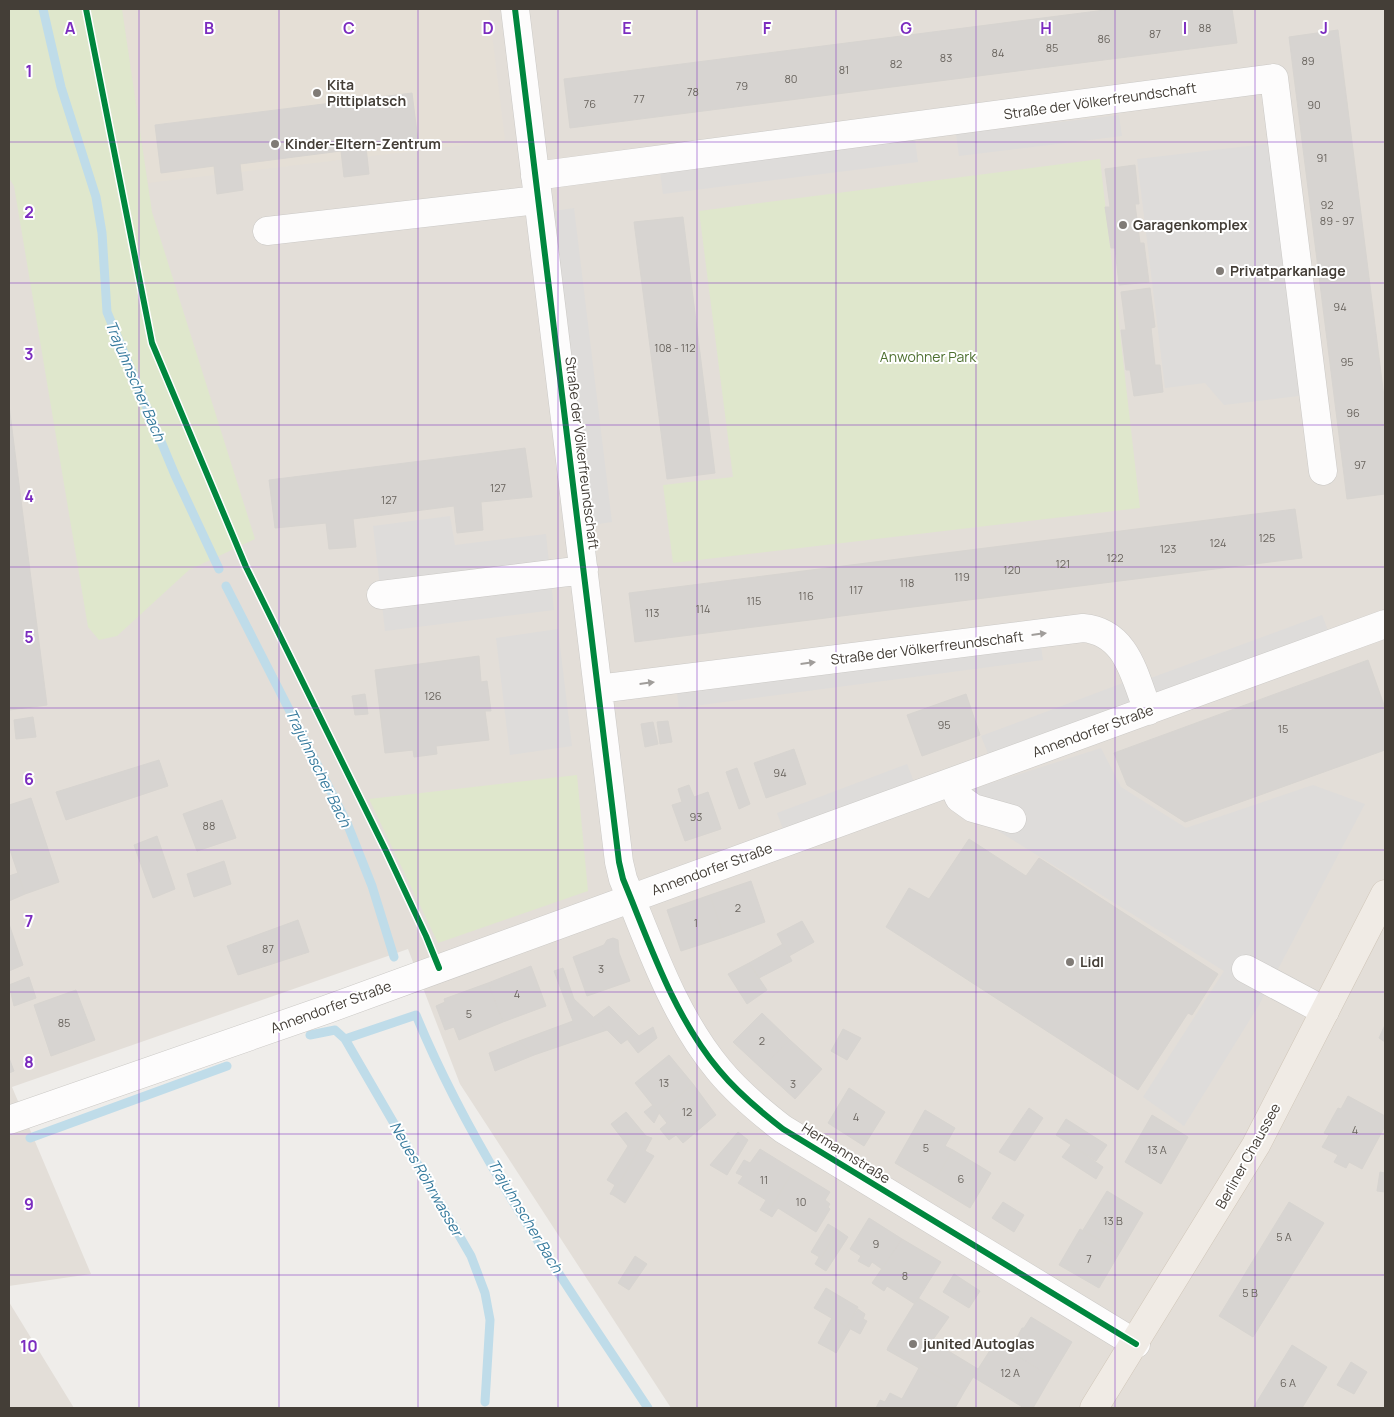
<svg xmlns="http://www.w3.org/2000/svg" width="1394" height="1417" viewBox="0 0 1394 1417" font-family="Manrope,sans-serif">
<rect width="100%" height="100%" fill="#efedea"/>
<path fill="#e3ded8" d="M9,9H1385V1408H671L460,1084L408,949L12,1087L91,1274L9,1286Z
M9,1302L74,1408H9Z"/>
<path fill="#e5dfd6" d="M122,9H489L505,140L148,183Z"/>
<path fill="#dfe7cc" d="M9,9H122L152,212L255,539L189,570L117,636L99,640L88,627L14,186L9,178Z
M1100,159L1140,508L673,563L663,485L733,477L699,211Z
M577,775L588,891L438,943L369,799Z"/>
<path fill="#dedcda" d="M1119,115L1122,136L959,156L956,134Z
M915,140L918,162L663,194L660,172Z
M1274,143L1306,395L1224,405L1205,383L1165,388L1137,159Z
M574,208L612,522L592,525L554,211Z
M450,516L455,545L546,534L554,610L385,631L373,526Z
M1322,615L1329,633L1154,698L1148,679Z
M558,629L572,746L510,755L496,638Z
M1040,639L1043,660L679,708L676,686Z
M1123,683L1130,703L989,756L981,736Z
M1101,748L1121,787L1186,828L1313,785L1365,804L1259,1005L1184,1126L1143,1097L1224,971L945,798Z
M907,764L914,782L784,832L777,813Z"/>
<g fill="none" stroke-linecap="round" stroke-linejoin="round">
<path stroke="#bfdce9" stroke-width="9" d="M43,9L61,87L96,197L102,233L107,312L175,475L219,569
M226,586L347,823L372,886L394,957
M310,1035L335,1030L345,1039
M30,1138L227,1066
M485,1402L490,1320L485,1293L471,1256L345,1039L416,1015C474,1156 565,1282 648,1408"/>
</g>
<path fill="#d7d4d1" stroke="#d7d4d0" d="M1113,9H1232L1237,43L570,128L564,79Z
M1338,30L1385,405V494L1347,499L1289,37Z
M412,93L418,141L366,147L369,174L344,177L341,151L240,164L243,190L217,194L214,166L161,173L155,125Z
M1135,165L1139,204H1135L1140,243H1144L1149,282L1119,285L1115,248H1111L1105,207H1110L1105,169Z
M683,217L715,473L667,479L634,222Z
M1150,288L1155,327L1151,328L1155,365H1160L1163,392L1134,396L1130,370H1126L1121,330H1126L1121,292Z
M9,405L47,705L9,710Z
M525,448L532,497L481,502L483,530L457,533L454,506L353,519L356,547L329,549L326,523L275,528L269,480Z
M1295,509L1302,558L635,642L629,593Z
M479,656L481,682L487,681L491,711H485L489,740L436,746L437,754L414,757L413,750L385,753L375,670Z
M1368,660L1385,708V750L1185,822L1127,785L1114,753Z
M365,694L368,714L355,715L352,696Z
M966,694L980,735L922,756L907,715Z
M33,717L36,737L16,739L14,720Z
M668,721L672,742L660,744L657,722Z
M653,722L658,744L645,747L641,724Z
M794,749L806,784L766,798L754,763Z
M159,760L168,786L66,820L56,792Z
M737,768L750,804L739,809L726,772Z
M689,785L694,797L708,792L721,829L685,841L672,805L682,802L678,789Z
M31,798L59,882L25,894L9,847V805Z
M222,800L236,838L197,851L183,814Z
M157,836L175,889L153,898L134,845Z
M969,839L1026,876L1039,858L1218,974L1192,1015L1188,1013L1138,1090L886,927L909,888L929,899Z
M224,861L231,884L194,897L187,874Z
M18,873L25,894L9,901V876Z
M751,881L765,922L724,937L710,895Z
M710,895L724,937L681,951L667,910Z
M298,920L309,952L238,975L227,946Z
M802,921L814,942L789,956L777,934Z
M9,924L23,965L9,971Z
M613,938L618,940L619,953L630,981L587,996L573,957L604,945L607,940Z
M783,944L792,961L759,978L749,963Z
M749,963L767,990L747,1004L728,974Z
M531,966L546,1006L503,1022L488,983Z
M563,968L574,999L607,1030L534,1055L519,1041L573,1021L554,971Z
M29,977L36,998L14,1006L9,985Z
M488,983L503,1022L459,1040L454,1027L445,1030L436,1006L445,1002L444,999Z
M76,990L95,1040L51,1056L34,1005Z
M609,1006L636,1033L621,1044L594,1017Z
M762,1013L790,1040L761,1068L733,1042Z
M1385,1025V1042L1379,1038Z
M653,1027L657,1038L638,1053L627,1039L636,1033L639,1036Z
M843,1029L861,1038L847,1060L831,1051Z
M790,1040L822,1069L795,1099L761,1068Z
M519,1041L534,1055L495,1071L489,1053Z
M669,1055L693,1084L659,1113L635,1083Z
M9,1058L14,1071L9,1073Z
M693,1084L716,1115L683,1143L676,1135L669,1140L660,1129L667,1123L659,1113Z
M849,1088L885,1112L864,1146L828,1123Z
M1348,1096L1385,1116V1126L1362,1169L1349,1162L1346,1168L1334,1162L1338,1155L1322,1147L1329,1135L1324,1133L1338,1108L1341,1109Z
M653,1105L659,1113L654,1123L644,1112Z
M1029,1108L1043,1118L1015,1161L999,1152Z
M925,1110L955,1128L945,1146L953,1150L932,1185L895,1163Z
M626,1112L646,1136L613,1195L610,1194L615,1185L607,1180L628,1146L611,1124Z
M1152,1115L1188,1137L1161,1184L1125,1162Z
M1066,1119L1107,1145L1096,1161L1056,1135Z
M738,1132L748,1140L727,1175L710,1165Z
M646,1136L652,1138L645,1151L654,1156L625,1203L613,1195Z
M1071,1145L1103,1167L1096,1179L1062,1157Z
M760,1149L794,1170L767,1214L760,1210L766,1200L738,1183L743,1176L736,1173L744,1160L750,1163Z
M953,1150L991,1173L970,1208L932,1185Z
M794,1170L830,1192L825,1200L830,1204L828,1207L830,1209L816,1232L778,1208L772,1217L767,1214Z
M1380,1172L1385,1173V1192L1377,1191Z
M1107,1191L1143,1213L1120,1252L1083,1230Z
M1003,1202L1024,1215L1014,1232L992,1218Z
M1289,1202L1324,1223L1253,1337L1219,1316Z
M869,1218L902,1239L882,1269L872,1262L869,1267L858,1261L861,1256L850,1249Z
M828,1224L838,1230L821,1258L811,1252Z
M1080,1229L1120,1252L1099,1288L1059,1265Z
M838,1230L848,1237L826,1271L815,1264L819,1257L821,1258Z
M902,1239L941,1262L915,1304L887,1286L884,1291L872,1283Z
M635,1256L647,1264L629,1290L618,1283Z
M954,1274L980,1291L969,1308L943,1292Z
M826,1288L858,1307L847,1327L814,1308Z
M918,1298L949,1317L932,1341L978,1369L964,1392L888,1347Z
M858,1309L865,1314L863,1319L867,1321L860,1334L847,1327Z
M1031,1317L1072,1342L1051,1377L1010,1351L1022,1328H1024Z
M832,1318L847,1327L833,1351L818,1343Z
M847,1327L850,1329L836,1353L833,1351Z
M994,1344L1009,1353L1010,1351L1051,1377L1033,1408H1024L973,1377Z
M1292,1345L1327,1367L1302,1408H1253Z
M888,1347L964,1392L955,1408H876L880,1400L885,1402L890,1393L902,1399L919,1368L887,1350Z
M1351,1362L1367,1372L1354,1394L1337,1385Z"/>
<g fill="none" stroke-linecap="round" stroke-linejoin="round">
<defs>
<path id="minor" d="M515,9L619,862L623,879C650,944 673,1015 719,1070C737,1092 761,1112 783,1129L1136,1344
M535,176L1274,78L1323,471
M267,231L537,200
M381,595L584,570
M598,689L1083,628C1127,632 1134,675 1148,711
M952,782L959,798L973,808L1012,819
M1246,969L1325,1011
M9,1120L328,1009L1385,624"/>
<path id="major" d="M1094,1408L1256,1145L1385,894"/>
</defs>
<use href="#minor" stroke="#cbc9c6" stroke-width="29"/>
<use href="#major" stroke="#d0c6b9" stroke-width="29"/>
<use href="#minor" stroke="#fdfcfc" stroke-width="28"/>
<use href="#major" stroke="#f0ebe5" stroke-width="28"/>
<defs>
<path id="cycleway" d="M86,9L152,343L246,567L386,851L426,936L439,968
M515,9L619,862L623,879C650,944 673,1015 719,1070C737,1092 761,1112 783,1129L1136,1344"/>
</defs>
<use href="#cycleway" stroke="#fff" stroke-width="9"/>
<use href="#cycleway" stroke="#00873e" stroke-width="6"/>
</g>
<defs><path id="oneway-solid" d="M-6-.8H1V-3.2L6.5 0L1 3.2V.8H-6Z" transform="scale(1.25)"/></defs>
<g fill="#a09d9a">
<use href="#oneway-solid" transform="translate(1039 634) rotate(-7)"/>
<use href="#oneway-solid" transform="translate(808 663) rotate(-7)"/>
<use href="#oneway-solid" transform="translate(647 683) rotate(-7)"/>
</g>
<path fill="none" stroke="#7b2cbf" stroke-width="1" stroke-opacity="0.55" d="M139,9V1408M279,9V1408M418,9V1408M558,9V1408M697,9V1408M836,9V1408M976,9V1408M1115,9V1408M1255,9V1408M9,142H1385M9,283H1385M9,425H1385M9,567H1385M9,708H1385M9,850H1385M9,992H1385M9,1134H1385M9,1275H1385"/>
<g fill="#807b76" stroke="#fff" stroke-width="2">
<circle cx="317" cy="93" r="5"/>
<circle cx="275" cy="144" r="5"/>
<circle cx="1123" cy="225" r="5"/>
<circle cx="1220" cy="271" r="5"/>
<circle cx="1070" cy="962" r="5"/>
<circle cx="913" cy="1344" r="5"/>
</g>
<g text-anchor="middle" stroke-width="4" stroke-linejoin="round" paint-order="stroke">
<g font-size="11" fill="#6a655f">
<text x="1205" y="32">88</text>
<text x="1155" y="38">87</text>
<text x="1104" y="43">86</text>
<text x="1052" y="52">85</text>
<text x="998" y="57">84</text>
<text x="946" y="62">83</text>
<text x="1308" y="65">89</text>
<text x="896" y="68">82</text>
<text x="844" y="74">81</text>
<text x="791" y="83">80</text>
<text x="742" y="90">79</text>
<text x="693" y="96">78</text>
<text x="639" y="103">77</text>
<text x="590" y="108">76</text>
<text x="1314" y="109">90</text>
<text x="1322" y="162">91</text>
<text x="1327" y="209">92</text>
<text x="1337" y="225">89 - 97</text>
<text x="1340" y="311">94</text>
<text x="675" y="352">108 - 112</text>
<text x="1347" y="366">95</text>
<text x="1353" y="417">96</text>
<text x="1360" y="469">97</text>
<text x="498" y="492">127</text>
<text x="389" y="504">127</text>
<text x="1267" y="542">125</text>
<text x="1218" y="547">124</text>
<text x="1168" y="553">123</text>
<text x="1115" y="562">122</text>
<text x="1063" y="568">121</text>
<text x="1012" y="574">120</text>
<text x="962" y="581">119</text>
<text x="907" y="587">118</text>
<text x="856" y="594">117</text>
<text x="806" y="600">116</text>
<text x="754" y="605">115</text>
<text x="703" y="613">114</text>
<text x="652" y="617">113</text>
<text x="433" y="700">126</text>
<text x="944" y="729">95</text>
<text x="1283" y="733">15</text>
<text x="780" y="777">94</text>
<text x="696" y="821">93</text>
<text x="209" y="830">88</text>
<text x="738" y="912">2</text>
<text x="696" y="927">1</text>
<text x="268" y="953">87</text>
<text x="601" y="973">3</text>
<text x="517" y="998">4</text>
<text x="469" y="1018">5</text>
<text x="64" y="1027">85</text>
<text x="762" y="1045">2</text>
<text x="664" y="1087">13</text>
<text x="793" y="1088">3</text>
<text x="687" y="1116">12</text>
<text x="856" y="1121">4</text>
<text x="1355" y="1134">4</text>
<text x="926" y="1152">5</text>
<text x="1157" y="1154">13 A</text>
<text x="961" y="1183">6</text>
<text x="764" y="1184">11</text>
<text x="801" y="1206">10</text>
<text x="1113" y="1225">13 B</text>
<text x="1284" y="1241">5 A</text>
<text x="876" y="1248">9</text>
<text x="1089" y="1263">7</text>
<text x="905" y="1280">8</text>
<text x="1250" y="1297">5 B</text>
<text x="1010" y="1377">12 A</text>
<text x="1288" y="1387">6 A</text>
</g>
<g font-size="14" font-weight="bold" fill="#443e37" stroke="#fff" text-anchor="start">
<text x="327" y="90">Kita<tspan x="327" dy="16">Pittiplatsch</tspan></text>
<text x="285" y="149">Kinder-Eltern-Zentrum</text>
<text x="1133" y="230">Garagenkomplex</text>
<text x="1230" y="276">Privatparkanlage</text>
<text x="1080" y="967">Lidl</text>
<text x="923" y="1349">junited Autoglas</text>
</g>
<g font-size="14" fill="#443e37" stroke="#fff">
<text transform="translate(1100 101) rotate(-8)" y="5">Straße der Völkerfreundschaft</text>
<text transform="translate(582 453) rotate(83)" y="5">Straße der Völkerfreundschaft</text>
<text transform="translate(927 648) rotate(-7)" y="5">Straße der Völkerfreundschaft</text>
<text transform="translate(1093 731) rotate(-20)" y="5">Annendorfer Straße</text>
<text transform="translate(712 869) rotate(-20)" y="5">Annendorfer Straße</text>
<text transform="translate(331 1007) rotate(-20)" y="5">Annendorfer Straße</text>
<text transform="translate(846 1153) rotate(32)" y="5">Hermannstraße</text>
<text transform="translate(1248 1156) rotate(-61)" y="5">Berliner Chaussee</text>
</g>
<g font-size="14" fill="#4e7030" stroke="#fff">
<text x="928" y="362">Anwohner Park</text>
</g>
<g font-size="15" font-style="italic" fill="#397c9e" stroke="#fff">
<text transform="translate(135 381) rotate(67)" y="5">Trajuhnscher Bach</text>
<text transform="translate(318 768) rotate(64)" y="5">Trajuhnscher Bach</text>
<text transform="translate(426 1179) rotate(60)" y="5">Neues Röhrwasser</text>
<text transform="translate(525 1216) rotate(59)" y="5">Trajuhnscher Bach</text>
</g>
</g>
<g font-size="16" text-anchor="middle" font-weight="bold" fill="#7b2cbf" stroke="#fff" stroke-width="4" stroke-linejoin="round" paint-order="stroke">
<text x="70" y="34">A</text>
<text x="209" y="34">B</text>
<text x="349" y="34">C</text>
<text x="488" y="34">D</text>
<text x="627" y="34">E</text>
<text x="767" y="34">F</text>
<text x="906" y="34">G</text>
<text x="1046" y="34">H</text>
<text x="1185" y="34">I</text>
<text x="1324" y="34">J</text>
<text x="29" y="77">1</text>
<text x="29" y="218">2</text>
<text x="29" y="360">3</text>
<text x="29" y="502">4</text>
<text x="29" y="643">5</text>
<text x="29" y="785">6</text>
<text x="29" y="927">7</text>
<text x="29" y="1068">8</text>
<text x="29" y="1210">9</text>
<text x="29" y="1352">10</text>
</g>
<rect width="1394" height="1417" fill="none" stroke="#443e37" stroke-width="20"/>
</svg>
